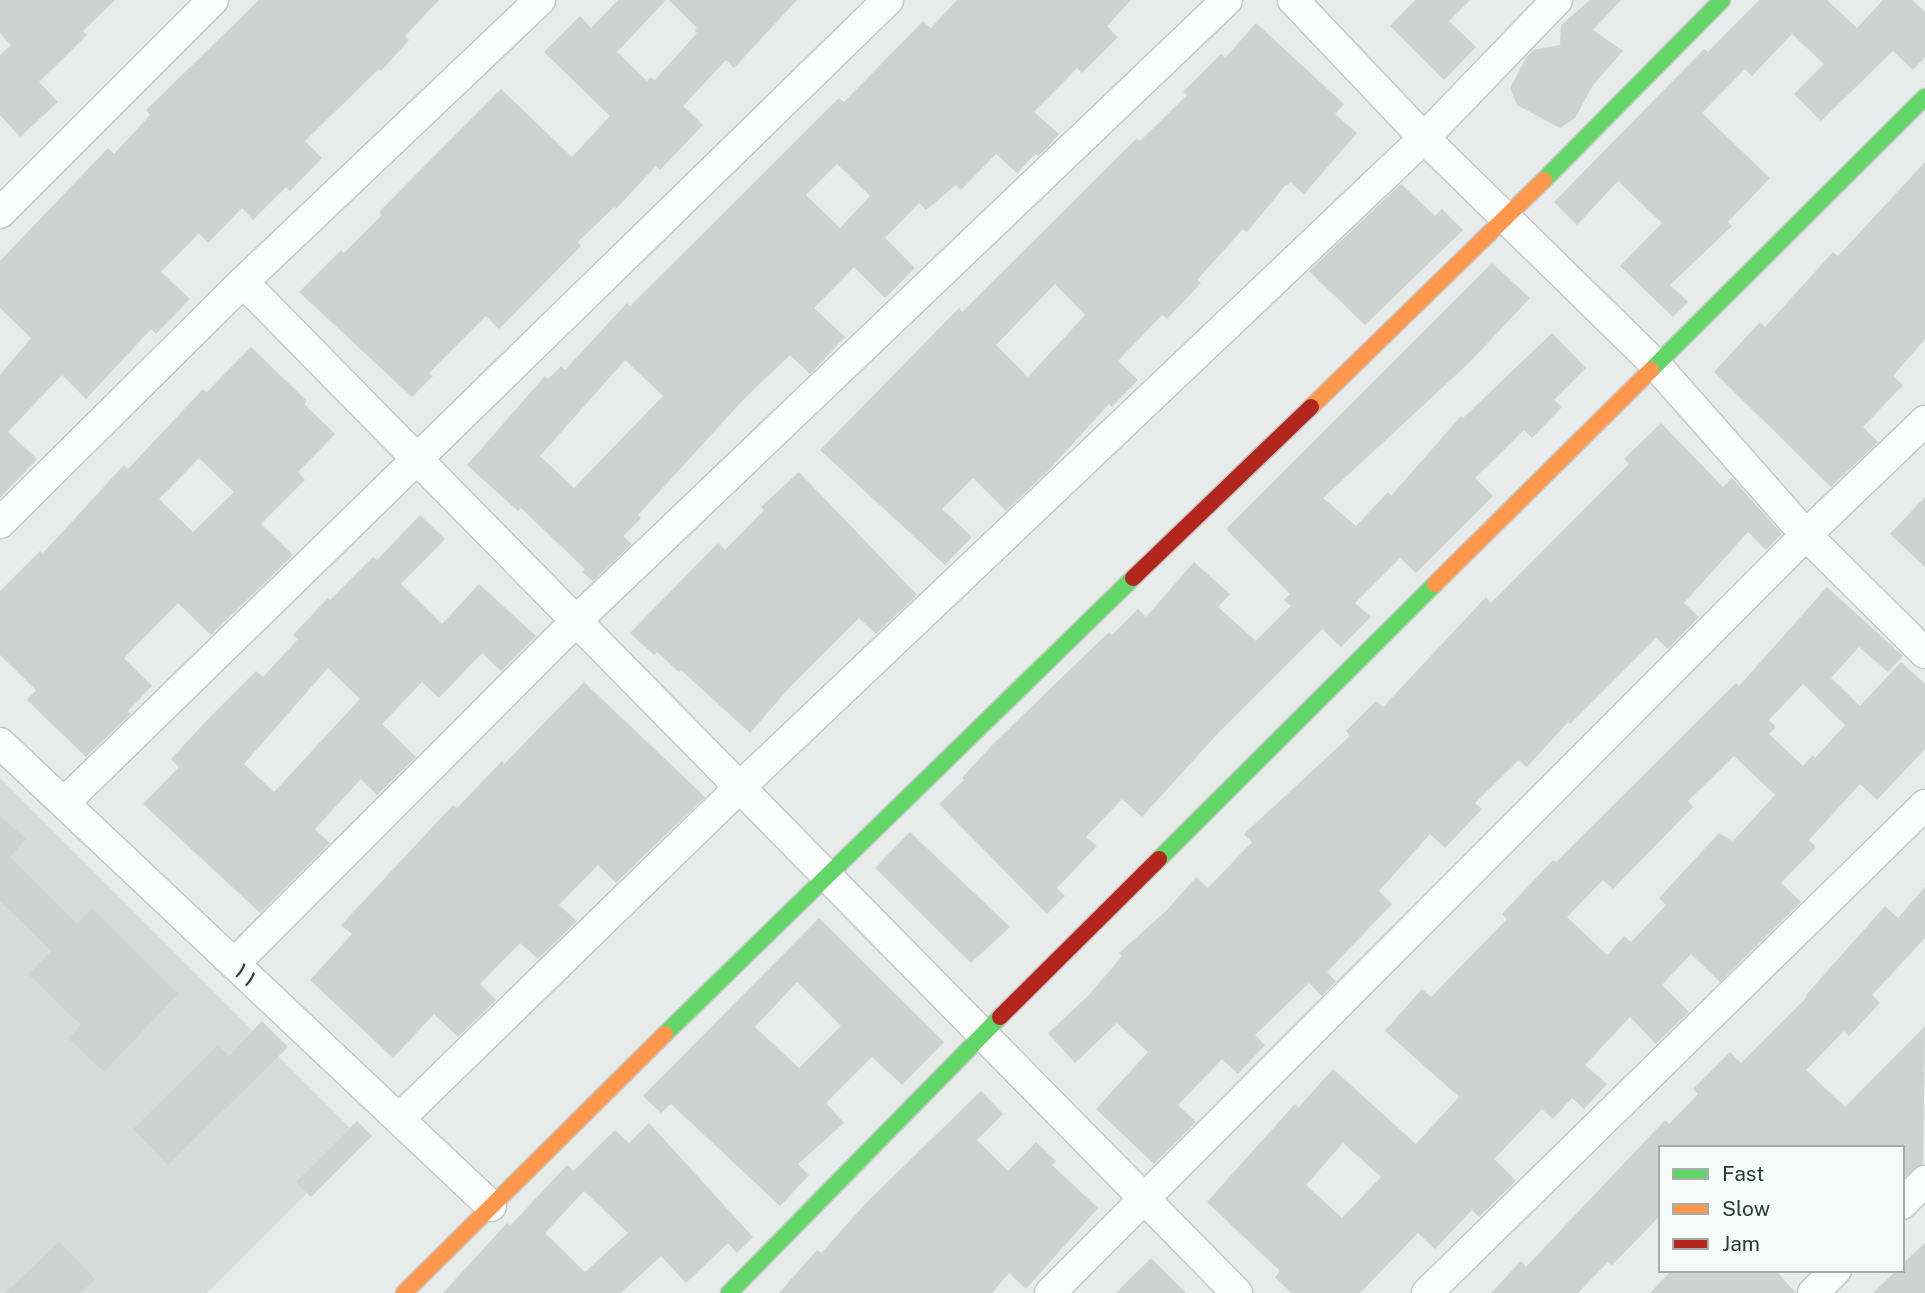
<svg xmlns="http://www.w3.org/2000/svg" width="1925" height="1293" viewBox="0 0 1925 1293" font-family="'Public Sans',sans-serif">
<rect width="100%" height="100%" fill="#e7ebe9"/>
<path fill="#d5dcd9" d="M0,778L361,1139L207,1293H0Z"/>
<path fill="#ced3d1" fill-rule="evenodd" d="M0,0H115L83,31L87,35L39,82L58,102L20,137L0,115V55L11,45L0,33Z
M259,0H439L405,36L409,40L381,71L379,69L305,141L322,158L290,191L286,187L253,220L242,208L208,243L199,233L161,272L190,299L156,334L151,329L86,399L62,375L8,432L37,459L0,498V375L31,338L0,308V261L108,148L114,154L150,115L146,110Z
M618,0H666L617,52L647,81L651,77L655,80L697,33L694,31L697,28L669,0H797L734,68L726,60L683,106L703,125L660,170L656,166L616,209L614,207L578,242L581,246L499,329L486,316L429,373L433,376L412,397L299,292L341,250L344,253L382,215L379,212L501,89L572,157L610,116L544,52L580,16L591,28Z
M957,0H1131L1107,26L1118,37L1082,73L1077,68L1034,112L1059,134L1048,147L1038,156L1035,154L1017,173L996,154L961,190L956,185L926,210L919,203L885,238L915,268L885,298L854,267L814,308L845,337L810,374L790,355L744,399L638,515L641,518L623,536L632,544L593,581L582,572L585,569L521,508L518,511L467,465L545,376L548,379L561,366L565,370L627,303L630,306L839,98L844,102L923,21L931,28ZM837,164L870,196L840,228L806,195ZM625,360L663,396L574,488L540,456Z
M1415,0H1470L1449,21L1476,47L1444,80L1390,26Z
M1590,0H1621L1593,30L1623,51L1593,85L1575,118L1560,128L1517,105L1510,88L1526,58L1533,50L1560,45L1561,25Z
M1759,0H1827L1857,28L1883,0H1912L1925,12V57L1913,70L1893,51L1821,121L1794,94L1824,64L1792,34L1752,76L1745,69L1702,113L1770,178L1728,222L1732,226L1670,285L1688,302L1673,317L1620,266L1662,223L1618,181L1577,225L1554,202L1704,49L1708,52Z
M1256,23L1344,104L1335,114L1357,133L1304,194L1291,183L1285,186L1247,232L1243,229L1197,280L1201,283L1167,319L1162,315L1118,361L1138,380L1112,407L1109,404L1047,472L1006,511L973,478L942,509L972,537L945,565L820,450L959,308L962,312L1137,138L1140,141L1187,95L1183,92L1221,54L1225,58ZM1055,284L1085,315L1028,377L996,345Z
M1925,162V339L1893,376L1903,385L1863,427L1878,442L1831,487L1714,372L1760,322L1765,327L1833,252L1838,256Z
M1401,184L1435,216L1442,209L1463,230L1365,325L1309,271Z
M1492,263L1530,298L1469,363L1323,498L1356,526L1388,492L1391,496L1461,416L1463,418L1552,333L1586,368L1554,400L1562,407L1532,438L1524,430L1475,478L1493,496L1416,573L1400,558L1355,603L1371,617L1341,647L1322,629L1220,731L1142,817L1122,799L1086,837L1097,846L1057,888L1065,896L1047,914L939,804L964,780L962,778L992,745L1109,632L1112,635L1138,609L1146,617L1194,562L1230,594L1218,607L1256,641L1291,606L1284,600L1290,594L1226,529Z
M251,347L307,401L304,404L335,434L298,472L305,480L261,524L293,555L211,635L178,603L124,658L152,686L128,711L131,714L86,757L27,700L36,690L0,655V591L40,551L43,553L124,465L128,469L203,389L207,392ZM199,458L234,492L193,532L159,499Z
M1661,423L1723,487L1732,478L1782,534L1766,550L1748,532L1684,603L1699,617L1668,649L1656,638L1570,724L1568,722L1527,767L1519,760L1475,803L1482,809L1445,848L1430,834L1379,891L1392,904L1327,972L1336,981L1322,996L1309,983L1255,1035L1265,1045L1238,1074L1222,1059L1178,1105L1196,1122L1154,1164L1096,1109L1148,1052L1117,1023L1075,1063L1048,1033L1088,996L1122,956L1119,953L1167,910L1196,877L1208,888L1252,842L1244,834L1350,736L1346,731L1376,701L1383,707L1486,597L1491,603L1629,464L1624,459Z
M799,472L917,595L876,634L859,618L790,687L750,733L681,670L679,672L657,652L654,655L630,633L718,543L725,550L764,510L761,507Z
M1925,497V567L1890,534Z
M420,515L445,539L401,584L442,624L479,584L536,636L501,671L482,653L439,698L422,682L382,724L416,757L377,795L361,779L315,829L330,843L260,913L143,804L179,767L171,759L211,716L256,671L263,677L298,639L293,635L328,598L330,600L373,557L377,560ZM328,668L360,699L274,792L244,764Z
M1827,587L1903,656L1888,672L1859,647L1831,678L1860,706L1901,662L1925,684V749L1877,800L1860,784L1809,840L1816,847L1781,883L1801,902L1720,982L1691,954L1662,985L1689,1012L1656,1044L1630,1017L1585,1065L1607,1084L1584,1109L1572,1098L1553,1119L1542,1109L1494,1159L1516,1181L1479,1217L1472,1210L1435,1249L1418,1233L1360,1293H1291L1275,1277L1280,1271L1207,1202L1295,1104L1298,1108L1333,1069L1416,1144L1459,1097L1385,1031L1422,989L1431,997L1507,919L1502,914L1553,860L1556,862L1736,683L1739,686ZM1803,684L1845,725L1815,758L1813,755L1803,766L1769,734L1776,727L1769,720ZM1734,756L1775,795L1733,841L1719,833L1659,898L1666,905L1631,942L1624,936L1607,955L1567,917L1603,880L1613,889L1693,807L1688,801ZM1343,1143L1381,1177L1342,1218L1306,1185Z
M584,682L705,797L616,883L598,865L559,905L577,921L538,959L520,943L480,984L496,1000L458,1037L434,1014L393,1058L310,980L352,934L341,925L371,893L453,805L457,808L502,761L504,764Z
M0,816L26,839L10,857L77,924L92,908L178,994L104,1072L68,1038L81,1025L28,974L51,951L0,901Z
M910,832L1010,927L971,963L875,868Z
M1925,887V938L1872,995L1880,1003L1849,1036L1844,1031L1806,1070L1845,1107L1925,1026L1923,1164L1902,1179V1148H1661V1215L1612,1265L1608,1262L1578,1293H1491L1521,1261L1526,1267L1665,1120L1669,1124L1698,1094L1693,1089L1730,1052L1741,1063L1807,997L1806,995L1885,906L1898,918Z
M819,918L944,1042L902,1085L872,1057L826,1103L844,1123L798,1164L809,1175L780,1206L671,1104L661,1113L643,1096ZM797,982L841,1026L799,1068L755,1027Z
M262,1021L288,1047L168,1165L133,1129L218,1045L229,1056Z
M981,1091L1003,1114L977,1140L1008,1171L1036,1142L1056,1161L1052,1165L1098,1208L1026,1289L1009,1273L992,1293H779L817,1250L821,1253L869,1200Z
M357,1121L372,1136L311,1197L296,1182Z
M649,1123L753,1237L737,1253L728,1243L686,1283L661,1256L621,1293H443L507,1223L510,1226L567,1165L574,1171L615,1130L629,1143ZM584,1191L628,1233L585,1272L545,1233Z
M59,1242L95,1279L81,1293H5Z
M1925,1243V1293H1873L1897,1270H1902V1264Z
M1151,1258L1186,1293H1116Z
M1672,1270H1775L1796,1293H1650Z"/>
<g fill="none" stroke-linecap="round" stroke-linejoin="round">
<defs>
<path id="street" d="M1293,0L1424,138L1656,365L1806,535L1925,653
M0,213L213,0
M243,282L1237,1293
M0,523L243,282L540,0
M0,743L491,1206
M64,803L888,0
M234,964L576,621L1227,0
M399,1119L740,787L1424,138L1557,0
M1902,1204L1925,1181
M1050,1293L1806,535L1925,421
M1427,1293L1925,805
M1813,1293L1836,1270"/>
<path id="fast" d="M1544,180L1722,0
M1651,370L1925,97
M1159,859L1435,584
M665,1034L1133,578
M729,1293L1000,1017"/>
<path id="slow" d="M1311,407L1544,180
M1435,584L1651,370
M404,1293L665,1034"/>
<path id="jam" d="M1133,578L1311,407
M1000,1017L1159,859"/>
</defs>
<use href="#street" stroke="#c4c8c6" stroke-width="33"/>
<use href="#fast" stroke="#c3c9c7" stroke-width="19"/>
<use href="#slow" stroke="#c3c9c7" stroke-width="19"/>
<use href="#jam" stroke="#c3c9c7" stroke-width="19"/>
<use href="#street" stroke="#fbfcfc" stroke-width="30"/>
<use href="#fast" stroke="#63d668" stroke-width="16"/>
<use href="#slow" stroke="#ff974d" stroke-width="16"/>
<use href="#jam" stroke="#b3261e" stroke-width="16"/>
</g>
<g text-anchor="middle" stroke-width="5" stroke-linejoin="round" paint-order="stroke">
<g font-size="24" fill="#263d39" stroke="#f6faf8">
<text transform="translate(246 975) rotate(43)" y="8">۱۱</text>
</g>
</g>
<rect x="1659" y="1146" width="245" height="126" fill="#f6faf8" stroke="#a3aeac" stroke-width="2"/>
<rect x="1673" y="1169" width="35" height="10" fill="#63d668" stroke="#a3aeac" stroke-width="2"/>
<text x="1722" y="1181" font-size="21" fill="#263d39">Fast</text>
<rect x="1673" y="1204" width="35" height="10" fill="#ff974d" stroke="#a3aeac" stroke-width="2"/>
<text x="1722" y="1216" font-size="21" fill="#263d39">Slow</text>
<rect x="1673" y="1239" width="35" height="10" fill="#b3261e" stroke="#a3aeac" stroke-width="2"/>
<text x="1722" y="1251" font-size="21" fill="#263d39">Jam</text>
</svg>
